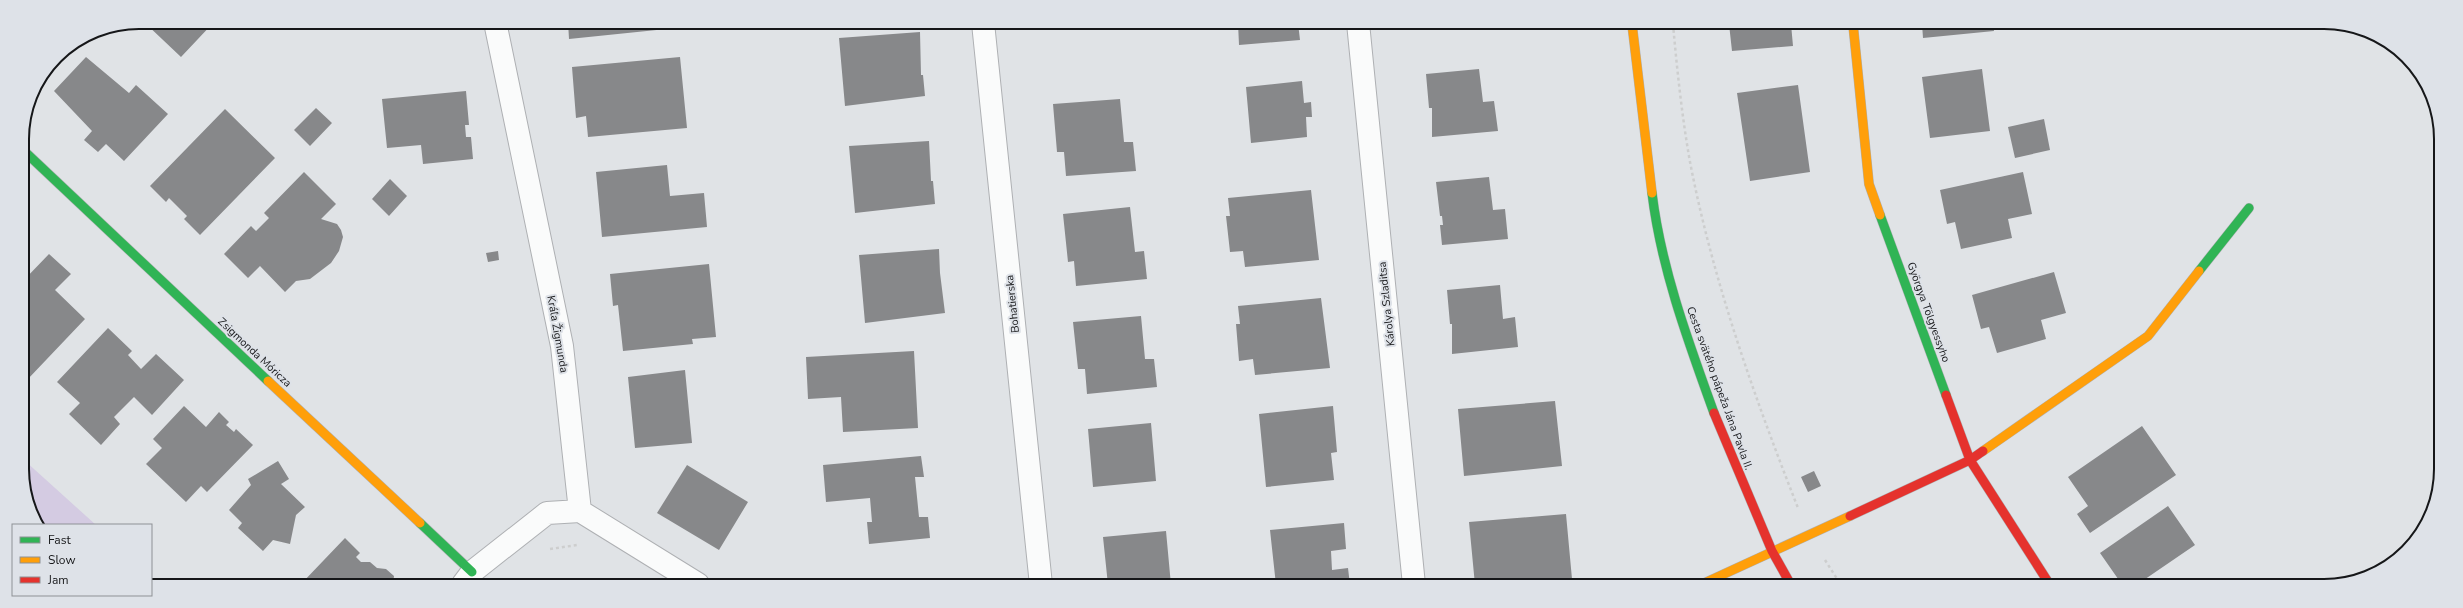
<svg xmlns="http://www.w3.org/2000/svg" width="2463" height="608" viewBox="0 0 2463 608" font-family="'Nunito Sans',sans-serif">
<rect width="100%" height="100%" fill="#e0e3e6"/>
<path fill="#d4cbe2" d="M24,460L96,525H42L24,492Z"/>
<path fill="#87888a" d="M144,22H214L181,57Z
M568,22L676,23V28L569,39Z
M1238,23H1298L1300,40L1239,45Z
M1421,23H1474V24L1422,29Z
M1729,24H1791L1793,46L1732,51Z
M1922,24H1993L1994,31L1923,38Z
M920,32L921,75H923L925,96L845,106L839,38Z
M86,57L129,93L136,85L168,114L124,161L106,144L98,152L84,140L92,131L54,91Z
M680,57L687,128L588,137L586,116L576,118L572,67Z
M1479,69L1483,102L1494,101L1498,131L1432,137V108H1429L1426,74Z
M1982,69L1990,131L1930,138L1922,77Z
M1302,81L1304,103L1311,102L1312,117H1306L1307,137L1251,143L1246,87Z
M1798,85L1810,172L1750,181L1737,93Z
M466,91L469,125H465L466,137H471L473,159L423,164L421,145L387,148L382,99Z
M1120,99L1124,142H1133L1136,171L1066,176L1064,152H1057L1053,104Z
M316,108L332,123L310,146L294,130Z
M225,109L275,158L200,235L184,219L187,216L169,198L166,202L150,186Z
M2044,119L2050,150L2015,158L2008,127Z
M929,141L931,181H933L935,204L855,213L849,146Z
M667,165L670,196L704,193L707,227L602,237L596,172Z
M304,172L336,204L321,219L337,224L341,230L343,237L339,251L331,263L310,279L296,281L285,292L260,266L248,278L224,254L251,226L256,231L269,218L264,213Z
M2023,172L2032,214L2008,219L2012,238L1961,249L1955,222L1947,224L1940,190Z
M1489,177L1493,210L1505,209L1508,239L1442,245L1440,225H1443L1442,216H1440L1436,182Z
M390,179L407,196L389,216L372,199Z
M1311,190L1319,260L1245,267L1243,251L1230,252L1226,216H1230L1228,198Z
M1130,207L1135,252L1144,251L1147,279L1076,286L1074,261L1068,262L1063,214Z
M939,249L940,273L945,313L865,323L859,255Z
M498,251L499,260L488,262L486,253Z
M49,254L71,274L55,290L85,319L27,380L24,377L23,281Z
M709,264L716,337L692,339L693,344L623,351L618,305L613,306L610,274Z
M2054,272L2066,313L2041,320L2046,339L1997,353L1989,327L1981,329L1972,295Z
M1500,285L1503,319L1515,317L1518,347L1452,354V324H1450L1447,290Z
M1321,298L1330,368L1255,375L1253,359L1239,361L1236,324H1240L1238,306Z
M1141,316L1145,359H1154L1157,387L1087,394L1085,369H1078L1073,322Z
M108,328L132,351L128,355L141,369L156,354L184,380L152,415L134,397L114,417L120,424L101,445L69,414L80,403L57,382Z
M914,351L918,428L843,432L841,397L808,399L806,357Z
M685,370L692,443L635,448L628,377Z
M1555,401L1562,466L1464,476L1458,409Z
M184,406L206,427L219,412L229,422L226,425L234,432L236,429L253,445L207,492L201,486L186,502L146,464L162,448L153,439Z
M1333,406L1337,452L1331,453L1334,480L1266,487L1259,414Z
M1151,423L1156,481L1093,487L1088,429Z
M2142,426L2176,475L2090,533L2077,514L2088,506L2068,477Z
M921,456L924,477H915L919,517H928L930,538L869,544L867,522H872L870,498L826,502L823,465Z
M278,461L289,479L281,484L305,507L296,515L290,544L273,540L263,551L238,528L242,523L229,510L251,485L248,479Z
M687,465L748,502L719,550L657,513Z
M1814,471L1821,486L1808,492L1801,477Z
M2168,506L2195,545L2135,586H2123L2100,553Z
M1566,514L1572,579L1514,585H1475L1469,522Z
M1344,523L1346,549L1331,551L1332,570L1348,568L1350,585H1276L1270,530Z
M1166,531L1171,585H1108L1103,537Z
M345,538L360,553L356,557L361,562H370L377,568L386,569L394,576L393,584H301Z"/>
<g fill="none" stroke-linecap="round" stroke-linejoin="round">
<defs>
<path id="street" d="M495,22L562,346L580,511
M983,23L1041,585
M1358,23L1414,585
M580,511L698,584
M463,584L472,572L547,513L580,511"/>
<path id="fast" d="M22,149L268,381
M1652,193C1661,268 1688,341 1714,413
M1880,215L1946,395
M2199,271L2249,208
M420,523L472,572"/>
<path id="slow" d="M1632,24L1652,193
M1853,24L1869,184L1880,215
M268,381L420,523
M1983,451L2148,336L2199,271
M1700,585L1850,516"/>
<path id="jam" d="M1946,395L1970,460L2050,585
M1714,413L1772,551L1791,585
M1850,516L1970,460L1983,451"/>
</defs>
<use href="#street" stroke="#aeb0b3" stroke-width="24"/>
<use href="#fast" stroke="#aeb0b3" stroke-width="10"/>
<use href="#slow" stroke="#aeb0b3" stroke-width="10"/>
<use href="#jam" stroke="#aeb0b3" stroke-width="10"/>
<path stroke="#cdcece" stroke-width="2.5" stroke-dasharray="3 3" stroke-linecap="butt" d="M1673,24C1677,69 1682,117 1690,162C1713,281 1754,396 1798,508
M550,549L577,545
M1825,560L1841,585"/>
<use href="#street" stroke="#fafbfb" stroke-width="22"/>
<use href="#fast" stroke="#30b455" stroke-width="9"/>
<use href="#slow" stroke="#ff9f0a" stroke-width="9"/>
<use href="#jam" stroke="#e5322d" stroke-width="9"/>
</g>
<g text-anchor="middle" stroke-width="4" stroke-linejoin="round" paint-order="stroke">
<g font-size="11" fill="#161719" stroke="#dee2e8">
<text transform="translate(1012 304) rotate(-96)" y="4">Bohatierska</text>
<text transform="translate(1386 304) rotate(-96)" y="4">Károlya Szladitsa</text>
<text transform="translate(1929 312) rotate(70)" y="4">Györgya Tölgyessyho</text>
<text transform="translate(558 334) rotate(80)" y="4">Kráľa Žigmunda</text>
<text transform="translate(255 352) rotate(43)" y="4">Zsigmonda Móricza</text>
<text transform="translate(1720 388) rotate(70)" y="4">Cesta svätého pápeža Jána Pavla II.</text>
</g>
</g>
<path d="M0 0H2463V608H0ZM139 29H2324A110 110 0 0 1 2434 139V469A110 110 0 0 1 2324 579H139A110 110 0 0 1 29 469V139A110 110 0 0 1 139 29Z" fill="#dee2e8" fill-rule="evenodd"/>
<path fill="none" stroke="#161719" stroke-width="2" d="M139 29H2324A110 110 0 0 1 2434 139V469A110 110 0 0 1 2324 579H139A110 110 0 0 1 29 469V139A110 110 0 0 1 139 29Z"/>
<rect x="12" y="524" width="140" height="72" fill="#dee2e8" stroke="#8e9195"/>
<rect x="20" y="537" width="20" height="6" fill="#30b455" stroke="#8e9195"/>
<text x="48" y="544" font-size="12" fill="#161719">Fast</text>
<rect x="20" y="557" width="20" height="6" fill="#ff9f0a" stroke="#8e9195"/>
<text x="48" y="564" font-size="12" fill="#161719">Slow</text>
<rect x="20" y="577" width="20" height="6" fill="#e5322d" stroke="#8e9195"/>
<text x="48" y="584" font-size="12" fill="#161719">Jam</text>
</svg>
